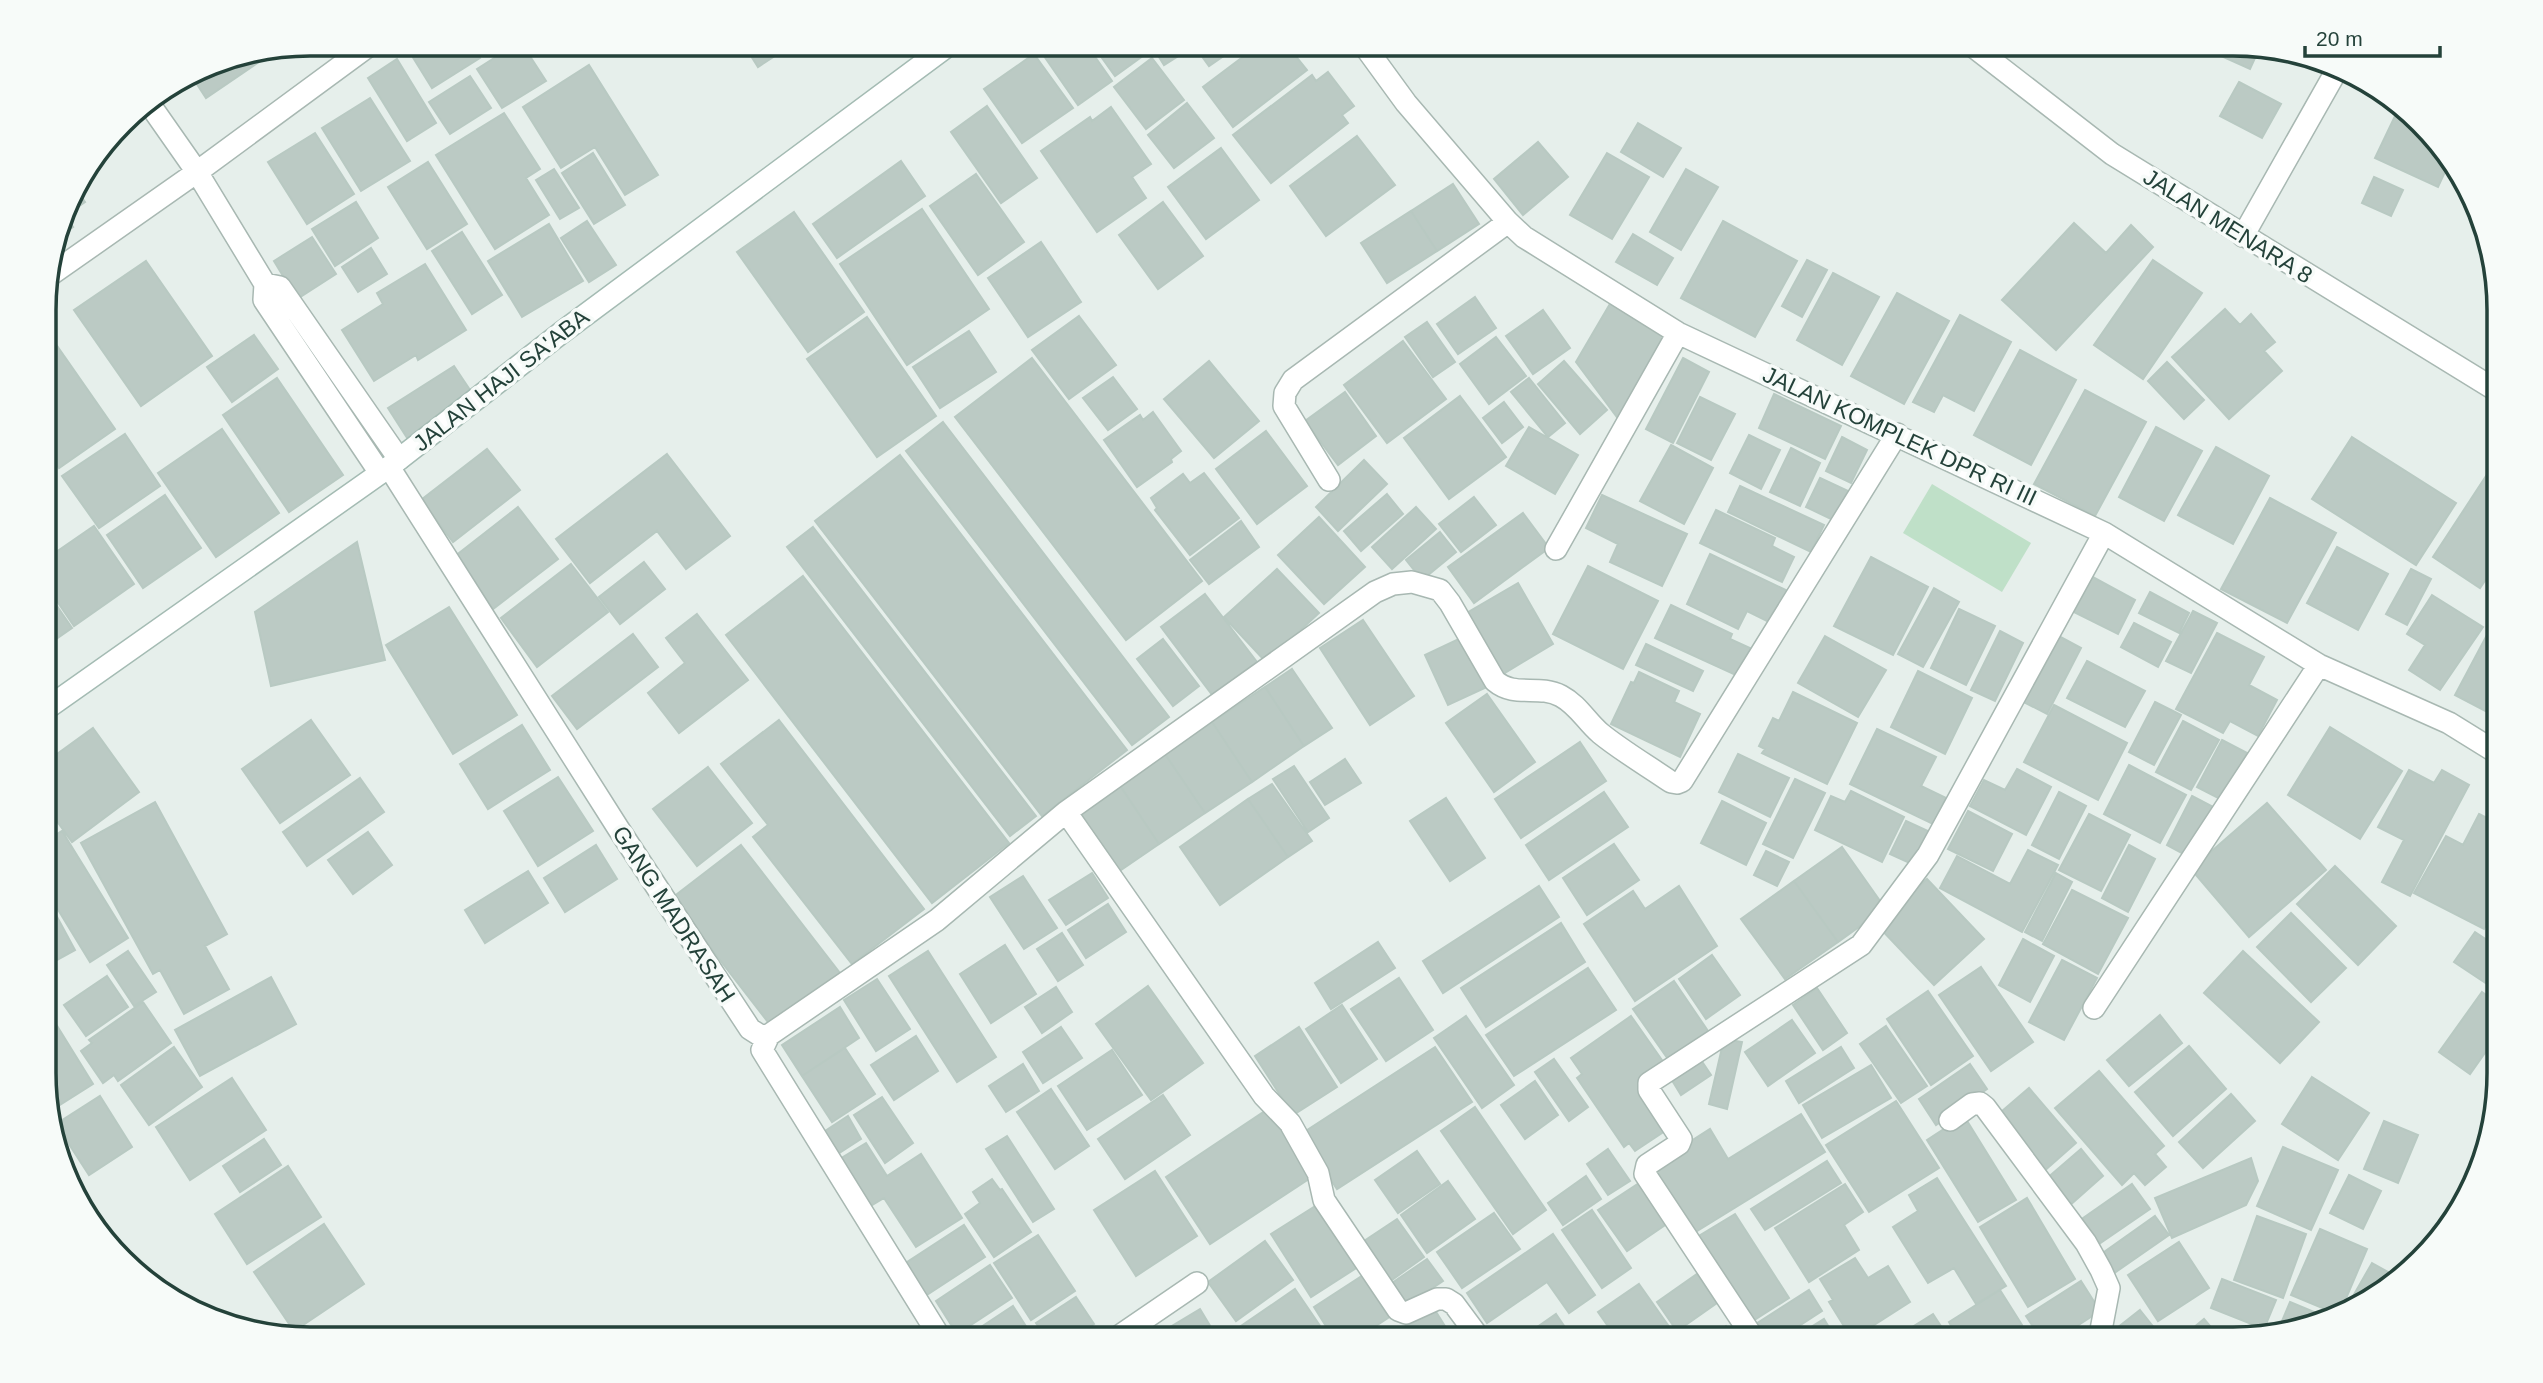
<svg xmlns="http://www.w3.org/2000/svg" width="2543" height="1383" viewBox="0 0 2543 1383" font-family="Arial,sans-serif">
<rect width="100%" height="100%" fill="#e6efeb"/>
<path fill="#bfe0c8" d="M1932,484L2031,543L2002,592L1903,533Z"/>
<path fill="#bbcac4" stroke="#b8c9c2" stroke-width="2" d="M420,44H472L480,58L432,88L409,51Z
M516,44H522L546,81L502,108L477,69Z
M600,44H628L608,56Z
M729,44H780L784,50L758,67L746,48L736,54Z
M1041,44H1086L1112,81L1078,105L1037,46Z
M1092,44H1146L1151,50L1115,76Z
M1151,44H1184L1188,50L1164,65Z
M1193,44H1241L1209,66Z
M1260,44H1286L1307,70L1233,127L1203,87Z
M2202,44H2233L2260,47L2250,69L2201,47Z
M275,51L206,98L191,75L209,64Z
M1034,54L1073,108L1022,143L984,89Z
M1152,58L1184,100L1146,129L1114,87Z
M397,59L436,123L407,141L368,78Z
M589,65L658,175L625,195L595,147L561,168L523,107Z
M1328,72L1354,106L1342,115L1348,123L1271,183L1233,135L1312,75L1316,81Z
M470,76L491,108L450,134L429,102Z
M2239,82L2281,104L2262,138L2220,116Z
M370,98L410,161L361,191L322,128Z
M1187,103L1214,138L1174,168L1148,135Z
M987,106L1037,178L1001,203L951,132Z
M1111,107L1151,164L1132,177L1146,198L1097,232L1041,151L1090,117L1092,121Z
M504,113L540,169L526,178L549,215L495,249L436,155Z
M2395,116L2414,125L2451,159L2438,187L2375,158Z
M1638,123L1681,148L1663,177L1621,152Z
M315,133L354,194L307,224L268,162Z
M1357,136L1395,185L1326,236L1290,186Z
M1538,142L1568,177L1523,215L1494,179Z
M1221,148L1259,200L1206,239L1168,187Z
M593,153L625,205L594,224L562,173Z
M1607,153L1649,177L1612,239L1570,215Z
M901,161L925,196L837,258L813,224Z
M428,162L467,224L427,249L388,187Z
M554,169L579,208L560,219L536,180Z
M1686,169L1718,187L1681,250L1650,232Z
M976,174L1024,242L978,275L930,206Z
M2374,177L2403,190L2391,216L2362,203Z
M1453,184L1479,224L1437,251L1411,211Z
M75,188L85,202L65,216L73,227L58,237L71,192Z
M356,202L378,238L335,266L312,229Z
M1163,202L1203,256L1158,289L1119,235Z
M922,209L989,309L907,365L840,264Z
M1411,211L1437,251L1387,283L1361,243Z
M794,212L864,312L808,352L737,252Z
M587,221L616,265L589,282L561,238Z
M1723,221L1797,261L1755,337L1681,298Z
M2074,223L2106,253L2131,225L2153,247L2056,350L2002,300Z
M549,224L583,281L522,317L488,261Z
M462,232L502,295L472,314L432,251Z
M1633,234L1673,258L1657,285L1616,262Z
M312,237L336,274L297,299L274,261Z
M1041,242L1081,302L1028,337L988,278Z
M371,248L387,274L358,292L342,267Z
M1807,260L1827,270L1802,317L1782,306Z
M2153,260L2202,293L2143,379L2094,345Z
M146,261L212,356L141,406L74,310Z
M425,264L466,330L418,360L416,355L374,381L342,330L383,304L377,293Z
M1833,273L1879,297L1842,365L1797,340Z
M1897,293L1949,321L1904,404L1851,376Z
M1475,297L1496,328L1458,354L1437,324Z
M1611,302L1667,335L1619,420L1576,362Z
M2225,309L2240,325L2251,314L2275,342L2264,351L2282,371L2229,419L2172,357Z
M1543,310L1570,348L1533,374L1506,336Z
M1960,315L2011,342L1974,411L1943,395L1934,412L1913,402Z
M1079,316L1116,365L1069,399L1032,350Z
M867,317L936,416L877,457L807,359Z
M1427,322L1455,362L1433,377L1405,337Z
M969,331L996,372L940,408L913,367Z
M254,335L278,369L232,402L207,367Z
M1496,337L1526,376L1489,404L1460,364Z
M53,340L115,429L59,468L46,449V345Z
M1403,341L1446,399L1387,443L1344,385Z
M2020,350L2076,380L2031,465L1974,435Z
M1032,358L1202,581L1126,640L955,417Z
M1683,358L1709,372L1673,443L1646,429Z
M1209,361L1259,421L1214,458L1164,399Z
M1564,361L1607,410L1580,434L1538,384Z
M2167,362L2204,400L2184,419L2148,381Z
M454,366L476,399L409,441L388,408Z
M1113,377L1137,409L1108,430L1083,398Z
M277,378L343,475L289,512L223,415Z
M1529,378L1565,423L1548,437L1511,392Z
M2085,390L2146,422L2095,516L2034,484Z
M1345,392L1376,436L1338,465L1305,421Z
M1774,394L1841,426L1825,459L1759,428Z
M1460,396L1506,457L1449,499L1404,438Z
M1700,397L1735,414L1711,460L1677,443Z
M1504,402L1523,427L1502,443L1483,418Z
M1153,412L1181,451L1171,459L1172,462L1137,487L1104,440L1140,415L1143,420Z
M943,422L1169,717L1132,745L906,451Z
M1529,427L1578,455L1555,494L1506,466Z
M2156,427L2202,451L2164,521L2119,497Z
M222,429L279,513L216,557L158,473Z
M1266,431L1307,486L1257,524L1216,469Z
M125,434L160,486L99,528L62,476Z
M1749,435L1780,450L1761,489L1730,473Z
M1842,437L1867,450L1851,483L1826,471Z
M2352,437L2456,503L2416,565L2312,499Z
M1671,445L1713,468L1684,524L1640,501Z
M2216,447L2269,476L2233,544L2178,515Z
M1791,448L1820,463L1800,506L1770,492Z
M487,449L520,490L453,542L421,500Z
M667,454L730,536L686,569L657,531L590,583L556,539Z
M900,455L1127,750L1042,816L815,521Z
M1364,460L1387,484L1338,531L1316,507Z
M2490,470L2499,476V560L2480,588L2433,557Z
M1204,473L1239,518L1190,555L1155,510L1157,508L1151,498L1183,474L1190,483Z
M1820,478L1848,491L1833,520L1806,507Z
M1740,486L1824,525L1811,552L1728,512Z
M1387,494L1403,514L1361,551L1344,531Z
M165,495L201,548L143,588L107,535Z
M1602,495L1687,534L1662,586L1610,562L1618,544L1586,528Z
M1474,497L1496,525L1461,552L1439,524Z
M2270,498L2336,533L2287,623L2221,589Z
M518,507L558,559L493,609L454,557Z
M1416,507L1436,529L1392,569L1372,547Z
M1716,510L1775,538L1772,546L1794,557L1782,582L1700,543Z
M1523,513L1549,548L1474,603L1448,567Z
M1319,517L1365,567L1324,604L1278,555Z
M1241,521L1259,547L1209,584L1190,560Z
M94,526L134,584L74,626L46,585V559Z
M813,527L1036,816L1010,836L787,547Z
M1440,532L1456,552L1422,580L1406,560Z
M357,542L385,660L271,686L255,612Z
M2337,547L2388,574L2358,630L2307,603Z
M1710,554L1790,592L1775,625L1747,611L1738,629L1687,604Z
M1871,557L1928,587L1893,655L1834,626Z
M644,562L665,589L620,624L599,597Z
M571,564L608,612L537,667L501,618Z
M1588,566L1658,601L1623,669L1553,634Z
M1277,569L1319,613L1266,662L1224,617Z
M2411,569L2431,579L2407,625L2386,614Z
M2089,575L2135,600L2118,634L2070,610Z
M803,576L1009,843L932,903L726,635Z
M1518,583L1553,644L1498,677L1463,615Z
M1934,588L1959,602L1923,667L1898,654Z
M46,590L72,628L46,646Z
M2150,592L2189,613L2179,633L2139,613Z
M1205,594L1257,662L1213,696L1161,627Z
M2432,595L2483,627L2440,690L2409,670L2425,645L2407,634Z
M1671,605L1732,634L1730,639L1752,649L1738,676L1655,638Z
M449,607L517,715L453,754L386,645Z
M1959,609L1995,626L1966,685L1931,668Z
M2193,611L2217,623L2191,673L2166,661Z
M697,614L748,680L679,733L648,693L685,663L666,638Z
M1363,620L1414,696L1370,725L1320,648Z
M2134,623L2171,642L2158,667L2121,647Z
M2000,631L2023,643L1995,701L1971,690Z
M2053,633L2081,648L2047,714L2018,699Z
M2217,633L2264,657L2249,685L2277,700L2258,736L2230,721L2223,733L2176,709Z
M2488,633L2499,638V718L2455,695Z
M633,634L658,667L577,729L552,696Z
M1465,636L1489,686L1448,705L1425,655Z
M1825,636L1886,670L1858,717L1798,683Z
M1163,639L1199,686L1173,706L1137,659Z
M1646,644L1703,671L1693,691L1636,665Z
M2087,661L2145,691L2125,727L2067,698Z
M1292,669L1332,728L1304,746L1265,687Z
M1918,671L1972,698L1945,754L1891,727Z
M1639,672L1679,691L1674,702L1700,714L1680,757L1611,724L1631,682L1634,683Z
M1265,687L1304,746L1252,782L1212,722Z
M1793,692L1857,723L1827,784L1762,753L1765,749L1759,746L1773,718L1779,721Z
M1487,694L1535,762L1494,792L1446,723Z
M2155,702L2181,715L2154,765L2129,752Z
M2054,705L2127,743L2098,800L2024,762Z
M311,720L350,775L280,823L242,769Z
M779,720L924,909L852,964L753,837L768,825L721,764Z
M2183,721L2219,740L2191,790L2156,772Z
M1212,722L1252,782L1205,813L1165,754Z
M522,725L550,770L488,809L460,764Z
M2330,727L2402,771L2360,839L2288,795Z
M93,728L139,792L72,842L46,806V762Z
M1877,729L1936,757L1921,786L1946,798L1933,824L1850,784Z
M2222,740L2247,753L2222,800L2197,787Z
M1580,742L1606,781L1521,838L1495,799Z
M1165,754L1205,813L1159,844L1119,784Z
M1738,754L1789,778L1770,817L1719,792Z
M1345,759L1361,783L1325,805L1310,782Z
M2129,765L2186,795L2160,843L2104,814Z
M1294,766L1329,818L1308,832L1273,779Z
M708,767L752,823L697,866L653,809Z
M2017,769L2051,787L2026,835L1970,806L1984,780L2005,790Z
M2409,770L2434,783L2442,770L2469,785L2410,896L2382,882L2404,840L2378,827Z
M558,777L593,831L538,866L504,811Z
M360,778L384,812L307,866L283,832Z
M1795,779L1825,793L1793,858L1763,844Z
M1119,784L1159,844L1115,874L1075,814Z
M1272,784L1312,841L1288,857L1248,799Z
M1851,791L1904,817L1882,862L1815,830L1831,796L1845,802Z
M1604,792L1628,827L1549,880L1526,845Z
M2059,792L2086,806L2059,859L2032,845Z
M2192,796L2215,808L2189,857L2167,845Z
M1446,798L1485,858L1450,881L1410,821Z
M1248,799L1288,857L1220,905L1180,847Z
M1722,801L1766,823L1746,865L1701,843Z
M155,802L227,934L205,946L229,989L184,1014L160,970L153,974L81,843Z
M2267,803L2326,870L2249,937L2191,869Z
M1968,811L2012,834L1993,871L1948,849Z
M2089,814L2130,835L2101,891L2059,870Z
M2479,814L2499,824V902L2484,929L2414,893L2446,836L2463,845Z
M1906,821L1930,832L1914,865L1890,854Z
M62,831L128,938L90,962L46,890V841Z
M368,832L392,865L353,894L328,860Z
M1614,844L1639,880L1587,915L1563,878Z
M596,845L617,879L565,912L544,878Z
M741,845L840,973L771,1026L672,898Z
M2129,845L2155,859L2128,912L2102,898Z
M1842,847L1885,908L1838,942L1794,881Z
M2028,850L2058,865L2022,932L1940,888L1957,856L2010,884Z
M1766,851L1789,862L1777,886L1754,875Z
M2335,866L2396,926L2358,965L2297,904Z
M528,871L548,903L485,943L465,910Z
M1092,873L1108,898L1066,925L1049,900Z
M2056,873L2072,882L2042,941L2025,932Z
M1023,876L1057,928L1024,949L990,897Z
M1927,879L1984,939L1934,985L1877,925Z
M1794,881L1838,942L1785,979L1741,919Z
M1539,886L1559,917L1443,993L1423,961Z
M1679,886L1717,946L1635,1001L1584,924L1633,891L1645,909Z
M2072,890L2128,918L2098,974L2043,944Z
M1108,904L1126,932L1086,958L1068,930Z
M2291,913L2346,968L2311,1002L2257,947Z
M56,915L75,950L46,966V921Z
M1561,923L1585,962L1486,1027L1461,988Z
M2475,932L2499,948V992L2454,962Z
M1062,933L1083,965L1058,981L1037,949Z
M2023,939L2054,956L2030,1002L1999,985Z
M1378,942L1395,968L1331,1009L1315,983Z
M1005,945L1036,994L991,1023L960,974Z
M128,951L156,992L134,1006L107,965Z
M928,951L996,1057L957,1082L889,976Z
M2243,951L2319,1022L2280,1063L2204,993Z
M1712,955L1740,995L1706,1019L1679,979Z
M2062,960L2097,978L2064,1040L2029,1022Z
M1981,967L2033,1042L1991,1071L1939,995Z
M1588,968L1616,1010L1514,1076L1486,1035Z
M107,976L128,1007L86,1036L64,1005Z
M271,977L296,1024L200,1076L175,1030Z
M1399,978L1433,1030L1386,1061L1351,1009Z
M877,979L910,1029L876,1051L844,1000Z
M1674,981L1708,1031L1668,1059L1633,1009Z
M1148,986L1203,1063L1151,1100L1096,1024Z
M1056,987L1072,1012L1042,1033L1025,1007Z
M1817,988L1847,1033L1823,1050L1793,1005Z
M1928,991L1973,1056L1931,1085L1887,1019Z
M2482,992L2499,1004V1033L2470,1074L2439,1052Z
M143,1002L171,1043L118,1081L114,1075L103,1083L81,1051L92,1043L89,1040Z
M1342,1005L1377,1059L1341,1083L1306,1029Z
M840,1007L859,1038L802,1076L782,1045Z
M46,1008L93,1084L58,1106L46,1086Z
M2160,1015L2182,1043L2129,1086L2107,1060Z
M1466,1016L1514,1085L1482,1108L1434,1038Z
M1631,1016L1664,1063L1639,1081L1671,1127L1635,1151L1629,1143L1624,1147L1577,1078L1582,1074L1571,1058Z
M1792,1020L1815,1053L1768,1086L1745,1052Z
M1886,1026L1927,1086L1901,1103L1860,1044Z
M1061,1027L1082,1058L1043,1083L1023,1052Z
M1299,1027L1337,1087L1293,1115L1255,1056Z
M916,1036L938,1071L894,1100L871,1065Z
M1724,1039L1742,1042L1727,1109L1709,1104Z
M2189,1046L2226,1089L2173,1136L2135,1092Z
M174,1047L202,1087L149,1125L121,1085Z
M1435,1047L1472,1102L1337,1189L1301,1134Z
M1841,1047L1854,1068L1799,1103L1786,1081Z
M845,1048L875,1094L832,1122L802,1076Z
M1112,1050L1142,1095L1087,1130L1058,1086Z
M1699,1057L1711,1075L1681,1095L1670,1077Z
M1554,1059L1588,1107L1569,1121L1535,1072Z
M1023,1064L1039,1091L1006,1112L989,1086Z
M1970,1064L1987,1089L1936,1125L1919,1099Z
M1871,1065L1891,1098L1822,1138L1803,1105Z
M2099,1071L2164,1146L2155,1154L2166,1167L2145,1185L2134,1173L2122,1185L2055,1108Z
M2312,1077L2369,1113L2338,1160L2282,1124Z
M232,1078L266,1130L190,1180L156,1127Z
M1535,1081L1558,1115L1525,1139L1501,1105Z
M2029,1088L2076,1143L2043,1172L1995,1117Z
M1051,1089L1089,1146L1055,1169L1017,1112Z
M46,1090L58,1109L49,1115L46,1107Z
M2231,1094L2255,1121L2203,1168L2179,1142Z
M1163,1095L1190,1135L1125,1179L1098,1139Z
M100,1096L132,1147L89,1175L56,1124Z
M882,1097L913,1143L885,1163L854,1115Z
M1896,1101L1939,1168L1869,1212L1826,1145Z
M1475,1107L1546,1210L1513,1234L1441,1131Z
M1268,1109L1312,1177L1210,1244L1166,1177Z
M1801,1114L1825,1152L1694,1233L1652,1166L1710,1129L1728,1159Z
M848,1116L861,1139L836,1155L822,1133Z
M1964,1116L2016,1200L1978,1222L1927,1140Z
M2384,1121L2418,1135L2398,1183L2364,1169Z
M1007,1136L1054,1209L1033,1222L986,1149Z
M264,1139L281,1165L240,1192L223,1166Z
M866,1143L887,1176L921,1154L962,1218L916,1247L884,1198L869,1207L838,1160Z
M2283,1147L2338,1170L2311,1230L2257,1206Z
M1608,1149L1630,1181L1608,1195L1587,1164Z
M2081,1149L2103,1176L2069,1206L2046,1179Z
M1417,1151L1440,1184L1398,1213L1375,1180Z
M2251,1158L2258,1181L2246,1205L2172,1238L2155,1198Z
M1827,1161L1841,1183L1765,1230L1751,1209Z
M288,1166L321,1217L247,1264L215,1214Z
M1155,1171L1197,1236L1136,1276L1094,1210Z
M2349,1175L2381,1191L2363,1229L2330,1213Z
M1586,1176L1601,1199L1563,1225L1548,1203Z
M1937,1178L2006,1286L1976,1304L1954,1268L1928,1283L1893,1227L1918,1211L1909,1195Z
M992,1179L1000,1190L1002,1189L1031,1232L994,1257L965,1214L980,1203L973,1192Z
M1448,1181L1475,1219L1427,1253L1401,1215Z
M1642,1181L1671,1221L1627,1251L1598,1210Z
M1845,1184L1863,1212L1844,1225L1859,1250L1809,1282L1775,1228Z
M2132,1184L2150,1209L2093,1248L2076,1223Z
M2027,1198L2075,1279L2028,1307L1980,1227Z
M1320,1203L1361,1265L1311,1297L1271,1234Z
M1592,1210L1631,1268L1602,1288L1562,1230Z
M1494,1213L1520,1249L1462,1288L1437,1252Z
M1735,1214L1789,1298L1751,1322L1697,1237Z
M2155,1216L2169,1235L2110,1276L2097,1257Z
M2257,1216L2306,1234L2283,1298L2234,1280Z
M1397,1219L1424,1257L1389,1282L1361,1243Z
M324,1224L364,1284L294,1331L254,1272Z
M964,1225L985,1257L925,1296L904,1264Z
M2320,1229L2367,1249L2339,1315L2291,1295Z
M1553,1234L1595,1295L1569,1313L1547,1282L1487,1323L1467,1293Z
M1038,1235L1075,1291L1031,1320L994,1263Z
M1265,1241L1293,1280L1236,1321L1208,1282Z
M2179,1242L2209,1288L2158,1321L2128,1275Z
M1855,1258L1868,1278L1888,1266L1910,1302L1852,1339L1829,1302L1833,1300L1820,1279Z
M1427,1259L1443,1281L1407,1305L1392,1283Z
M2372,1263L2397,1277L2380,1295L2344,1312Z
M990,1265L1012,1298L957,1334L936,1301Z
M1365,1274L1391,1316L1356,1339H1334L1314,1307Z
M1697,1274L1717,1303L1677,1331L1657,1302Z
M2222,1279L2276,1300L2264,1329L2211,1308Z
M2081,1281L2100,1311L2057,1339H2041L2026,1316Z
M1639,1284L1675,1335L1670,1339H1617L1598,1312Z
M1295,1289L1329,1339H1245L1238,1328Z
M1809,1290L1822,1311L1779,1339H1758L1751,1327Z
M2000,1290L2022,1325L2001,1339H1959L1949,1322Z
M1076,1297L1094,1324L1072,1339H1047L1036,1323Z
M2290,1302L2331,1319L2318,1325L2277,1333Z
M1013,1306L1034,1339H976L972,1333Z
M1433,1307L1453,1339H1397L1394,1334Z
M1200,1309L1218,1339H1153L1152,1338Z
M2140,1310L2163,1339H2117L2112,1332Z
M1556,1314L1573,1339H1520Z
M1933,1314L1948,1337L1945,1339H1893Z
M1824,1319L1836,1339H1792Z
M2204,1319L2221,1339H2180Z
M1726,1326L1736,1339H1707Z"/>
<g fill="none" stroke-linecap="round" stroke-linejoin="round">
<defs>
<path id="street" d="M1363,44L1406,103L1508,222L1524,237L1678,333L2104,533L2319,665L2449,723L2499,754
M1970,44L2112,154L2499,392
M148,102L197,172L265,284L264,300L380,473
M2243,236L2338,68
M46,278L197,172L371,44
M265,284L280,287L399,459
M389,467L618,828L750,1029L761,1036L769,1035L937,920L1066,812L1375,592L1393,584L1412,582L1440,590L1450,603L1495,681C1515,698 1538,684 1561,696C1578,705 1586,721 1600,733C1622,751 1648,766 1671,782L1677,783L1682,781L1897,434
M1329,480L1284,406L1285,393L1293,380L1508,222
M1556,549L1678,333
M1066,812L1264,1096L1290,1123L1318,1173L1324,1200L1398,1310L1406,1313L1437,1299H1446L1454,1304L1480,1339
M2094,1008L2319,665
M769,1035L762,1050L941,1339
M1950,1120L1972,1104L1980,1103L1985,1107L2086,1243L2101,1270L2109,1288L2101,1330L2104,1339
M1115,1339L1197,1283
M1754,1339L1645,1174L1647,1165L1679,1144L1681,1139L1649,1090V1083L1861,945L1928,855L2104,533"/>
<path id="secondary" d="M46,709L389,467L561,333L950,44"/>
</defs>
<use href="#street" stroke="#a8b8b2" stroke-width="24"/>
<use href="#secondary" stroke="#a4bbb3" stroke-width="24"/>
<use href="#street" stroke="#fff" stroke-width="21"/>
<use href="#secondary" stroke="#fff" stroke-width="21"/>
</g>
<g text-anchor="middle" stroke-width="7" stroke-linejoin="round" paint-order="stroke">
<g font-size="23" fill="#24423a" stroke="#f7fbf9">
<text transform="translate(2228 226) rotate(32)" y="8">JALAN MENARA 8</text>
<text transform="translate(501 380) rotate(-38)" y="8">JALAN HAJI SA'ABA</text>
<text transform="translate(1900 436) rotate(25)" y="8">JALAN KOMPLEK DPR RI III</text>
<text transform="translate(674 914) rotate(57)" y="8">GANG MADRASAH</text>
</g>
</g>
<path d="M0 0H2543V1383H0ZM310 56H2233A254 254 0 0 1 2487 310V1073A254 254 0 0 1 2233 1327H310A254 254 0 0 1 56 1073V310A254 254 0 0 1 310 56Z" fill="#f7fbf9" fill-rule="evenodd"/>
<path fill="none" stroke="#24423a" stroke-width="3.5" d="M310 56H2233A254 254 0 0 1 2487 310V1073A254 254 0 0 1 2233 1327H310A254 254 0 0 1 56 1073V310A254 254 0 0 1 310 56Z"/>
<path d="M2305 46v10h135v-10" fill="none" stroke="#24423a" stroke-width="3.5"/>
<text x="2316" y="46" font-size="21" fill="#24423a" stroke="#f7fbf9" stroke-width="5" paint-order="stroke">20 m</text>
</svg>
